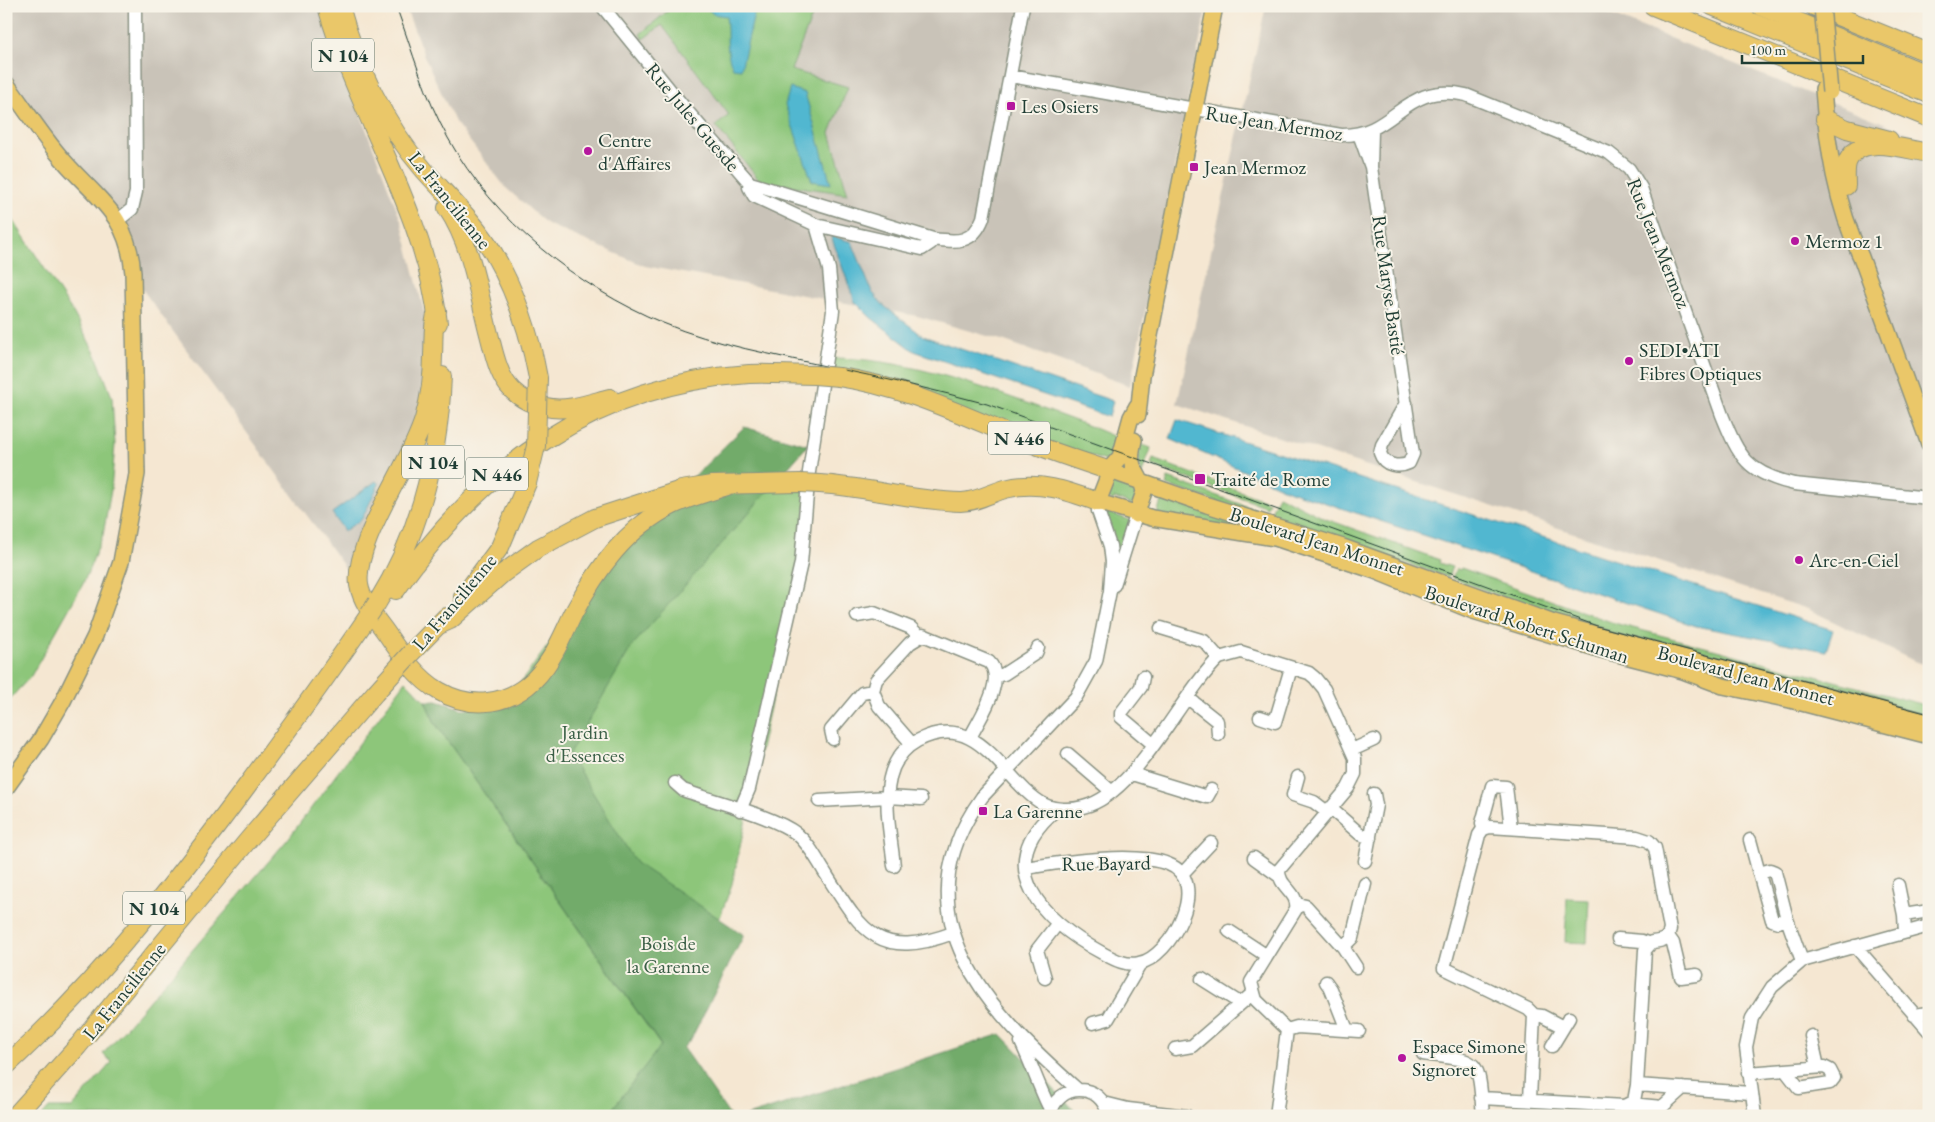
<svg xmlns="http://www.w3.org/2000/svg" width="1935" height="1122" viewBox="0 0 1935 1122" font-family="'EB Garamond',serif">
<rect width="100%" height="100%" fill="#f7f3e8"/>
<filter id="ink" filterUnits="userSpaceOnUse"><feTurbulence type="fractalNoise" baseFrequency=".02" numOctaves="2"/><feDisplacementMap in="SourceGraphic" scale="10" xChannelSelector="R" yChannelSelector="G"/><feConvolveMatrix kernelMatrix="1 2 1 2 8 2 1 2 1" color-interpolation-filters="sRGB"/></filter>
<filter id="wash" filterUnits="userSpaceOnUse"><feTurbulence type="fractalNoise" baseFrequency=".0096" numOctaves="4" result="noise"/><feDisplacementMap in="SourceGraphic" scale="20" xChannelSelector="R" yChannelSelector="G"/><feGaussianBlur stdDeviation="1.12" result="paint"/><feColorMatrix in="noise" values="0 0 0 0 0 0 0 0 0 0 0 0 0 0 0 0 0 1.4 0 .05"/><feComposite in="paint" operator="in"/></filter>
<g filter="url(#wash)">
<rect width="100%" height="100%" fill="#f5e7d2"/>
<path fill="#c9c3b8" d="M6,6H319L402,223L426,320L427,342L422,406L354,580L140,286L137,256L6,73Z
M405,6H1207L1130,386L1005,341L917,316L645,266L547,224L506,188L455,122L425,58Z
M1266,6H1589L1929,141V665L1916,662L1808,609L1177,404Z"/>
<path fill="#8dc67a" stroke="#568257" d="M674,6H816L791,70L848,87L830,133L848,194L760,181L716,126L729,115L662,25L643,39L640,34Z
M6,209L74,314L96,355L112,397L115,445L111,490L103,535L83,584L31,676L6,703Z
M831,358C898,358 962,380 1024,402C1056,414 1089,425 1120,439L1115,457L1109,462L830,371Z
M1137,443L1151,448L1141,476Z
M1153,459L1269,502L1267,507L1151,465Z
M1168,478L1270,515L1278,495L1326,519L1440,560L1439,563L1452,567L1448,577L1166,485Z
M1113,480L1134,486L1138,491L1133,505L1114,498L1113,501L1107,497Z
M807,490L801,563L732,884L680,1028L473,747L625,541L743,491Z
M1162,496L1376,567L1157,515Z
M1103,511L1130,520L1119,558Z
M1461,568L1614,623L1929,706V719L1591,630L1452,578L1456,569L1460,570Z
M406,681L425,701L435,723L661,1046L607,1116H42L49,1108H72L112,1062L103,1054L288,839Z
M1567,898L1589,899L1587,943L1565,942Z"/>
<path fill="#72ab6a" stroke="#48744f" d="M744,427L808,445L632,646L569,754L636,863L744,935L691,1039L683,1048L730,1116H607L661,1045L435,723L425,701H437L463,709L508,704L628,542Z
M1001,1034L1080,1116H747Z"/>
<path fill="#51b7d0" stroke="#387a82" d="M705,6H756L741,69L733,68C724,50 729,35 726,16L713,14Z
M790,88L805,93L831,184L812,181L785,105Z
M831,236L852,242L872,292L883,305L923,336L1113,401L1109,417L914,351L870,317L855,302Z
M1177,420L1833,630L1826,651L1696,626L1290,491L1170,439Z
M376,481L379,484L362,519L344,531L332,513Z"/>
</g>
<g filter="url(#ink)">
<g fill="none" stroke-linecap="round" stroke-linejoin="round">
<defs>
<path id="minor" d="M602,6L687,111L750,183L933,239C957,242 973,244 983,218L1023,6
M1010,76L1341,135C1397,136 1402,81 1466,95L1609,153L1629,169L1641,188L1722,415C1739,457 1747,473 1794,484L1929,498
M1359,134L1371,167L1372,130
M1371,167L1413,454L1409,463C1399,468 1384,466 1380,453L1382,445L1406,403
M750,183L749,187L754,196L816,225L922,249L931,243L933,239
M117,221L132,209L136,192L135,6
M1114,585L1136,515
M857,616L874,613L911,628L919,636
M1161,628L1204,641L1219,658
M996,676L1004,674L1036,653L1038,648
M1143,677L1141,687L1121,713V717L1153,744
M1188,698L1217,721L1218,734
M1260,717L1275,722L1291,668
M833,739L831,730L862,693L873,691
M912,744L879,706L873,691L876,680L910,643L923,635L989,662C1007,680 979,719 970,738
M1352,750L1374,740
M1068,754L1111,791
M1132,774L1207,797L1211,790
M1298,777L1293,795L1314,802L1327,812
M675,783L683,790C712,801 774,816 797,834C809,844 816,858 824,871C862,931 877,961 953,933
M819,801L888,797L921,799
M1330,808L1360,834L1370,838
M740,810L749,789L801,563L809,472L833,311L829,269L816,225
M1483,829L1482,823L1492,786L1506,787L1511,828
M1750,840L1760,877
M1254,858L1279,876
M1365,861L1376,805L1374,794
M894,866C890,826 873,765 917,741C980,707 1003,783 1045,805C1056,810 1071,810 1083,807C1137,794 1179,696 1219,658L1241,652L1309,673L1315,678L1324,689L1355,758V774L1348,788L1279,870C1278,887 1299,892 1296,909L1251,982L1256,1000L1287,1030L1276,1116
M1026,868C1062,862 1134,851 1168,864C1213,881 1170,958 1139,963C1127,966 1115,960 1104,954C1044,922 987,866 1057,809
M1182,874L1211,843
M1898,885L1904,915
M1297,904L1306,906L1343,947L1356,967
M1787,919L1778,922L1772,920L1760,877L1763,872L1770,870L1775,872L1787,919L1802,961
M1229,931L1267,956
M1905,932L1904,915L1929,911
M1668,936L1673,943L1681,977L1697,975
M1618,939L1642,941L1650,944
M1855,946L1929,1031
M1343,947L1352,938L1365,884
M1045,978L1037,950L1058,923
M1202,979L1240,1003
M1326,982L1331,989L1347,1030
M1534,1015L1542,1016L1563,1027
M1914,1015L1929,1013
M1093,1023L1108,1019L1141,963
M1287,1030L1297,1027L1359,1031
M1811,1036L1818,1067
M1021,1042C1031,1063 1038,1084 1048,1105L1052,1107
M1552,1046L1569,1018
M1175,1049L1192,1046L1253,993
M1423,1054C1481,1062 1478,1055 1483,1116
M1748,1073C1773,1071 1798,1069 1824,1067L1830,1070L1834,1078L1830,1083L1799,1088L1785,1070
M1077,1089C988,1010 896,917 982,797L1076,697L1096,661L1110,591L1112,562L1110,546L1098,511V502
M1481,1098L1624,1106L1634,1101L1637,1085L1751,1093
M1530,1099L1534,1015L1528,1009L1444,968L1479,835L1483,829L1490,827L1637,837L1649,841L1655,848L1670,929C1668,940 1662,941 1652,942L1645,950L1637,1085
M1104,1103L1128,1109L1187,1116
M1630,1104L1662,1107L1683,1088
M1050,1116C1056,1082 1103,1081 1108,1116
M1755,1116L1746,1047L1752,1018L1772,987L1802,961L1929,926"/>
<path id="major" d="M6,83C23,106 39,131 58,154C93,197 128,211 133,273L137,474L121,562L95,636L63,701L41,739L6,788
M1823,89C1827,146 1836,205 1861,257L1929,444
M1137,406L1131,417L1120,457L1112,466L1098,502L1152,518L1275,538L1375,571L1473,611L1598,649L1683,671L1723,686L1790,700L1929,736
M1138,415L1142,376L1215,6
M1134,440C1126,474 1139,465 1144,492L1136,515
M1110,471L1207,505L1343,547L1554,623L1929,722"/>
<path id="highway" d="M327,6C356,111 426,213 438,323
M340,6C356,65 384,124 424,170C448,197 476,223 494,254C517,294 530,334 538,378
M1653,6L1929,118
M1712,6L1929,94
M1760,6L1929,75
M1813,6L1929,53
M1825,119L1847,129L1889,140
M1846,186C1846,179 1845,170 1847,163C1858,132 1906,150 1929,153
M447,208C472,245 478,292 489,334C494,353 498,376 512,390C521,399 534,405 546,407C566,412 590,403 610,398
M437,311C432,326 434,339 433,355C433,377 430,398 424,419C410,466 353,542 359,585C362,603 377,620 387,634C401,655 418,679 439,691C468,708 501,706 527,686C550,668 561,639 573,614C597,569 626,528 673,505C691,496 709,492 727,486
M839,377C901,386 958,413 1016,437C1046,450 1078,460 1110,471
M820,484C867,487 914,501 961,502C976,502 991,493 1005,489C1037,480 1068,491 1098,502
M396,590C482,466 594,384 749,374C770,373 792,375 814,375
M463,597L500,547L527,483
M377,603C420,534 439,457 442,376
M439,625L450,620L502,574L538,548L595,518L681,490L712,485L800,483
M411,653L446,617
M6,1066C97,983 173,886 246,787C288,730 330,673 369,615
M15,1116L78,1046L249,839L375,693"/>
</defs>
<use href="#minor" stroke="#8a9283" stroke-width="15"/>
<use href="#major" stroke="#8a9283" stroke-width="18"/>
<use href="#highway" stroke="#8a9283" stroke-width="20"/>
<use href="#minor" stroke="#fff" stroke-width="12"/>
<use href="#major" stroke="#eac769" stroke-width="15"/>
<use href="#highway" stroke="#eac769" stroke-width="18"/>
<path stroke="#1f3d34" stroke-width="1" d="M396,6C412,50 425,97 448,138C494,221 577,287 663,323C716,345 775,355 830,367C883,378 935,390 987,404L1597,626L1929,714"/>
<defs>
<path id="major-bridge" d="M1822,6L1830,92"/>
<path id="highway-bridge" d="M814,375L839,377
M527,483L536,446L538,378
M800,483L820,484
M369,615L377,603
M375,693L411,653"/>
</defs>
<use href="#major-bridge" stroke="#8a9283" stroke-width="18" stroke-linecap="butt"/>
<use href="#highway-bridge" stroke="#8a9283" stroke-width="20" stroke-linecap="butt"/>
<use href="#major-bridge" stroke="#eac769" stroke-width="15"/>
<use href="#highway-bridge" stroke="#eac769" stroke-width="18"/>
</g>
</g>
<g fill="#b5179e" stroke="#f7f3e8" stroke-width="2">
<rect x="1006" y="101" width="10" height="10" rx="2.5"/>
<circle cx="588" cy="151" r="5"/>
<rect x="1189" y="162" width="10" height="10" rx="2.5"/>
<circle cx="1795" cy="241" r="5"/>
<circle cx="1629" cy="361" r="5"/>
<rect x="1194" y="473" width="12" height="12" rx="2.5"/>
<circle cx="1799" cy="560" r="5"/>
<rect x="978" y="806" width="10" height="10" rx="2.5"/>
<circle cx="1402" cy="1058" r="5"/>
</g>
<g text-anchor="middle" stroke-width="4" stroke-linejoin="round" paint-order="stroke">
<g fill="#f7f3e8" stroke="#60746a" stroke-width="1">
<rect x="312" y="38.5" width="62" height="33" rx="4"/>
<rect x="988" y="421.5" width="62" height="33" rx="4"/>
<rect x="402" y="445.5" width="62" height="33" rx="4"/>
<rect x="466" y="457.5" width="62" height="33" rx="4"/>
<rect x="123" y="891.5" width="62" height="33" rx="4"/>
</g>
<g font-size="19" font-weight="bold" fill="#1f3d34">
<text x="343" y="62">N 104</text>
<text x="1019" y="445">N 446</text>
<text x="433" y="469">N 104</text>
<text x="497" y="481">N 446</text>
<text x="154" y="915">N 104</text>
</g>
<g font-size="20" fill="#1f3d34" stroke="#f7f3e8" text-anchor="start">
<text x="1021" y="113">Les Osiers</text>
<text x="598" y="147">Centre<tspan x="598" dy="23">d'Affaires</tspan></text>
<text x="1204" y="174">Jean Mermoz</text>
<text x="1805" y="248">Mermoz 1</text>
<text x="1639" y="357">SEDI•ATI<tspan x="1639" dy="23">Fibres Optiques</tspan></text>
<text x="1211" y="486">Traité de Rome</text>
<text x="1809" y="567">Arc-en-Ciel</text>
<text x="993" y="818">La Garenne</text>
<text x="1412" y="1053">Espace Simone<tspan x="1412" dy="23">Signoret</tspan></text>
</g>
<g font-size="20" fill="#1f3d34" stroke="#f7f3e8">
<text transform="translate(693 117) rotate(50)" y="7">Rue Jules Guesde</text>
<text transform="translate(1274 123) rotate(9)" y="7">Rue Jean Mermoz</text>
<text transform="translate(450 200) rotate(51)" y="7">La Francilienne</text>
<text transform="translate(1659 243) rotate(68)" y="7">Rue Jean Mermoz</text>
<text transform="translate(1389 285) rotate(82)" y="7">Rue Maryse Bastié</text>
<text transform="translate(1317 541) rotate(18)" y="7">Boulevard Jean Monnet</text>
<text transform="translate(454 602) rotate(-50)" y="7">La Francilienne</text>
<text transform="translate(1527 624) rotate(18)" y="7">Boulevard Robert Schuman</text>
<text transform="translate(1746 675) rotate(15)" y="7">Boulevard Jean Monnet</text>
<text transform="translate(1106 863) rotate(-1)" y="7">Rue Bayard</text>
<text transform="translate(124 991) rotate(-51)" y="7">La Francilienne</text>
</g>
<g font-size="20" fill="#3a5f46" stroke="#f7f3e8">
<text x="585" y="739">Jardin<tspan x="585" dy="23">d'Essences</tspan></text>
<text x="668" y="950">Bois de<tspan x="668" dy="23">la Garenne</tspan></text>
</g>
</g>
<rect width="1935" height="1122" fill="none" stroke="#f7f3e8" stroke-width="25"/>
<path d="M1742 55v8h121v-8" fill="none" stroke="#1f3d34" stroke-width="2.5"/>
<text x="1750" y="55" font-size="15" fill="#1f3d34" stroke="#f7f3e8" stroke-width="4" paint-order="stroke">100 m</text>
</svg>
